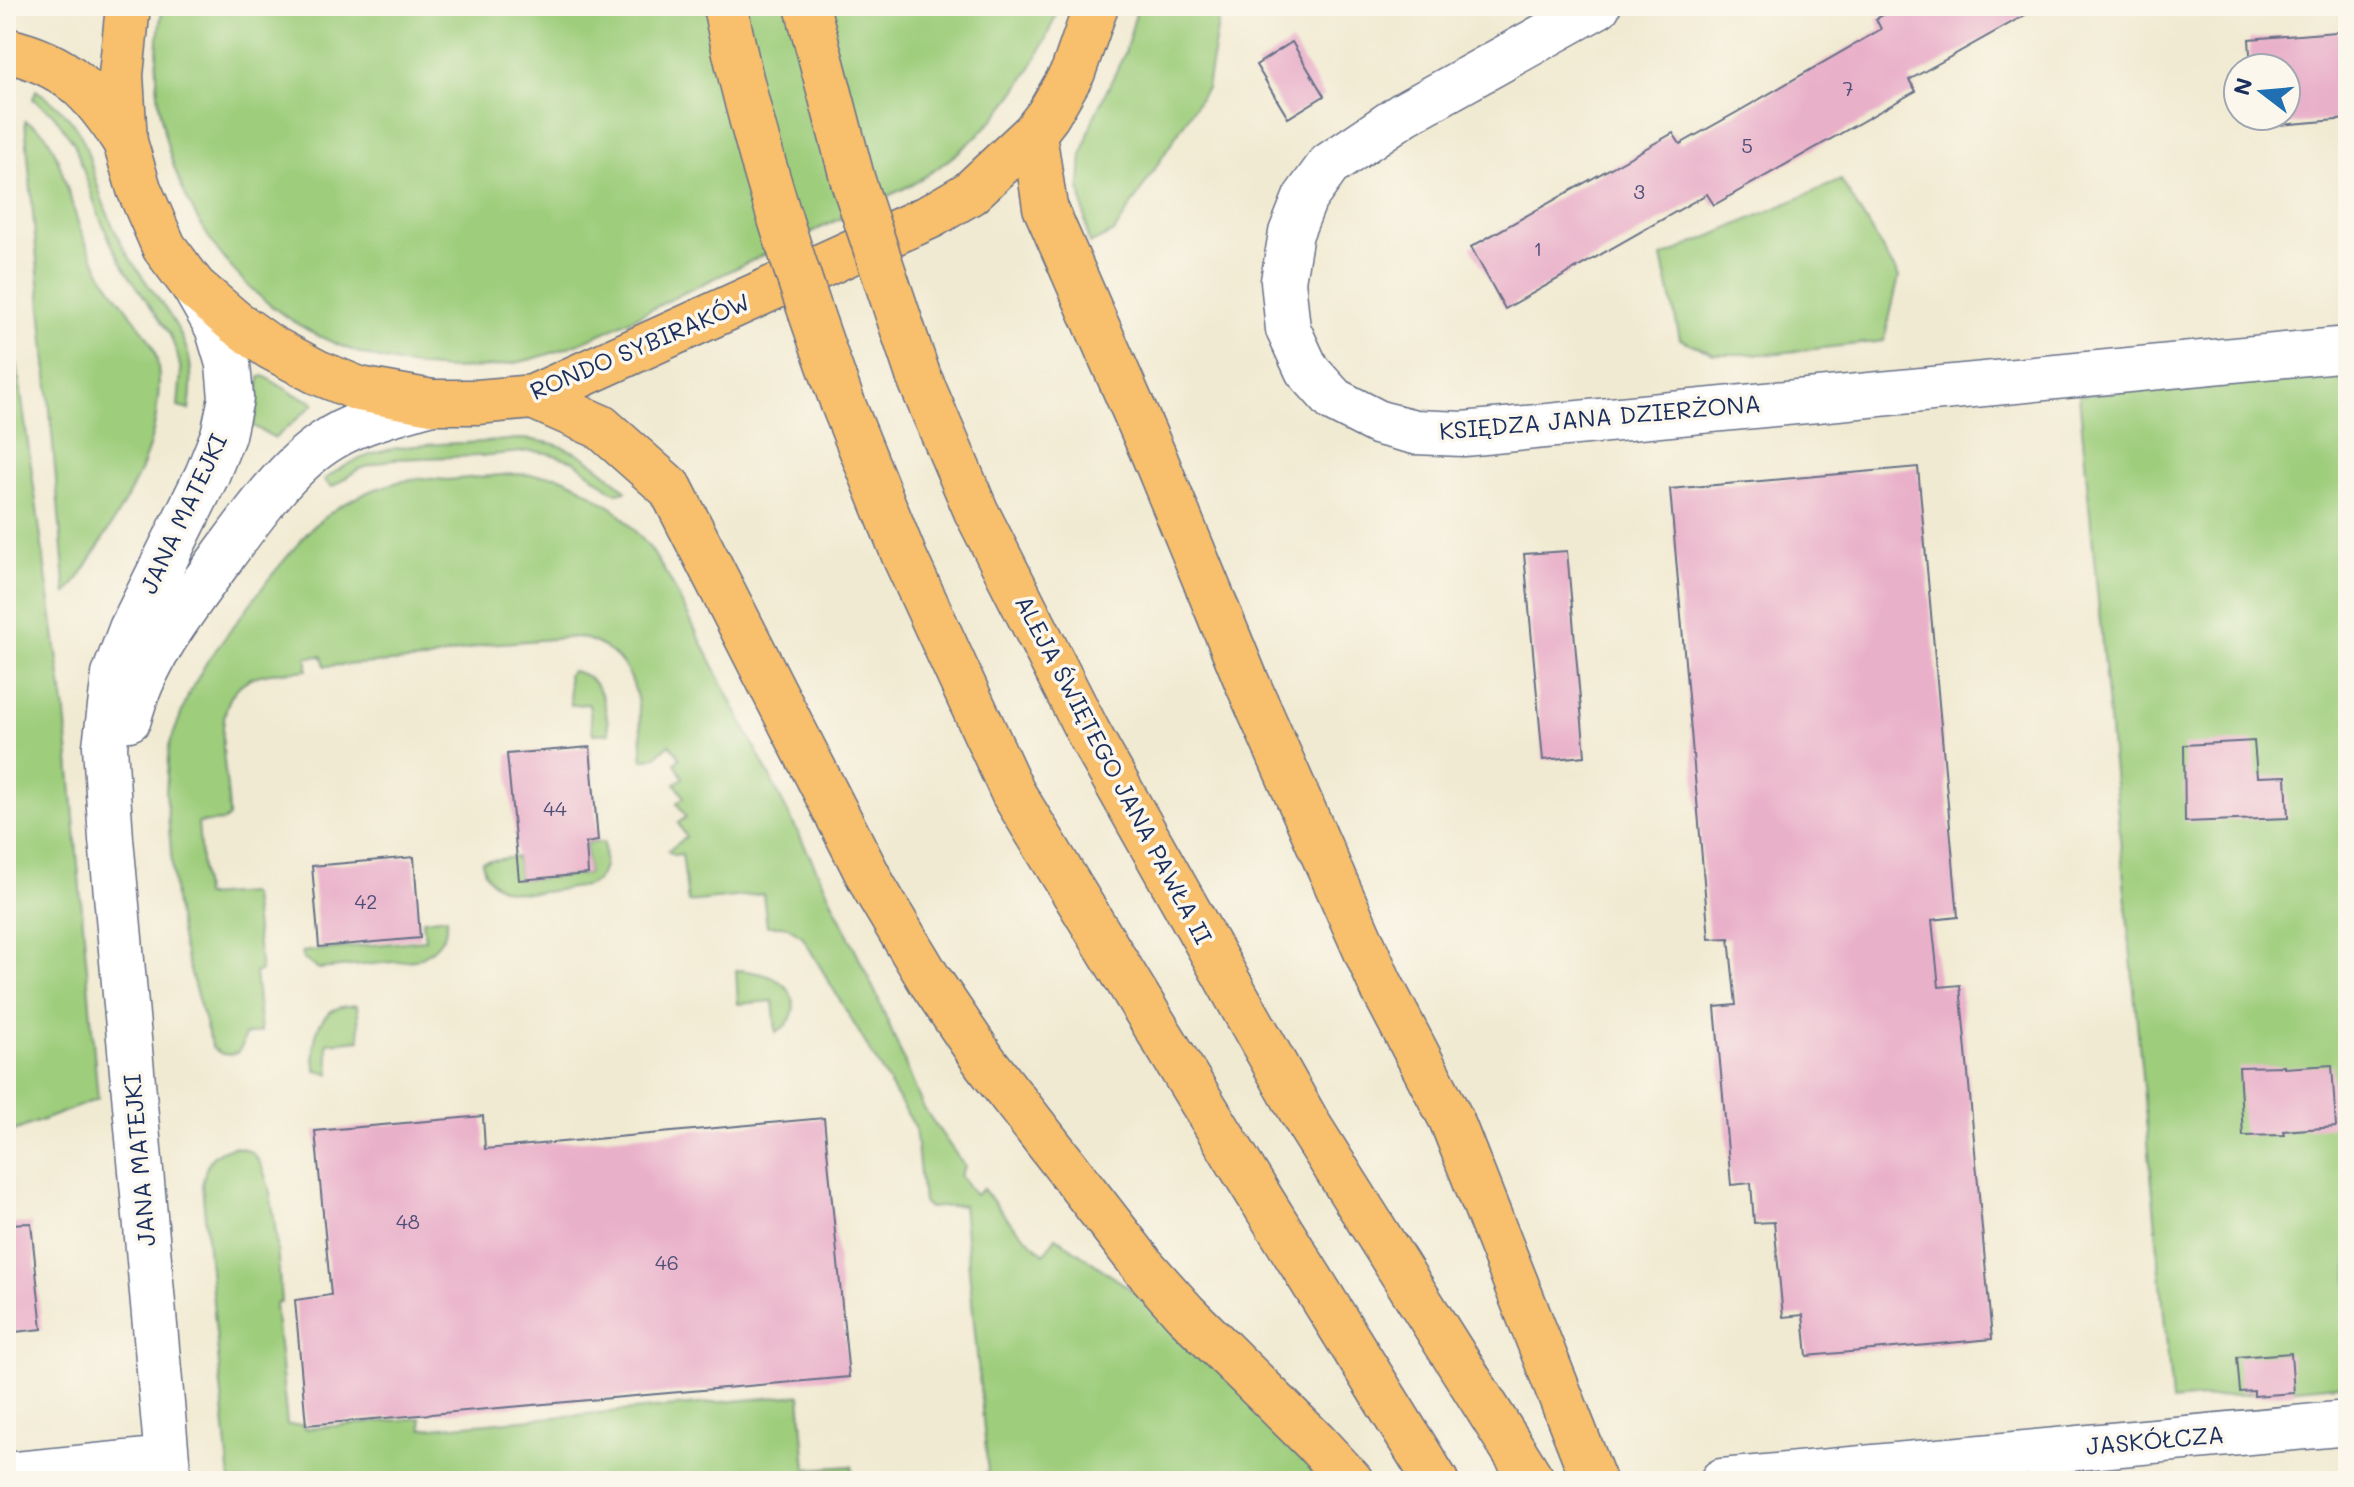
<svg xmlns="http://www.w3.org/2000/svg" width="2354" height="1487" viewBox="0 0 2354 1487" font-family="Mali,sans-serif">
<rect width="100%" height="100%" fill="#fbf7ec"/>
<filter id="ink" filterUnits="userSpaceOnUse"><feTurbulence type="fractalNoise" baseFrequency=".0125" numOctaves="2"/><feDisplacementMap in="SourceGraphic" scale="16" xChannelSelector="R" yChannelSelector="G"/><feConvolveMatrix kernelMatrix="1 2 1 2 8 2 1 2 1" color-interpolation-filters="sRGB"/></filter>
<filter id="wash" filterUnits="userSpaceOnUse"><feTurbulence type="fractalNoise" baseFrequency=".006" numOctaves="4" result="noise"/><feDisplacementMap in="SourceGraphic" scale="32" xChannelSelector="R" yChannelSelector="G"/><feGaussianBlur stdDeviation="1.8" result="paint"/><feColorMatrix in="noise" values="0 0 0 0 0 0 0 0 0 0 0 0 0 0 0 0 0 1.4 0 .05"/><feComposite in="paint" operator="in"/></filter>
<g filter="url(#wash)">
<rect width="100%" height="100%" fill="#f1ead2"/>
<path fill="#9ecd7b" stroke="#5c7e6c" stroke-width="2" d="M163,6H1059C1030,87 985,141 911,185C840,219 769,252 698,286C646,311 587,345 532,359C418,389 289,348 219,252C167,181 145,93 163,6Z
M1138,6H1221L1207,88L1114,232L1089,244L1080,187L1082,155L1093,119L1125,53Z
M36,90C51,100 65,112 76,127C87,144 91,165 97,184C103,204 111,223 120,241C139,279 173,309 187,350C193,369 192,390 189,410L178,407L181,371L177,353L169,333L127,272L112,245L99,216L74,143L54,115L33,99Z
M25,121C32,124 39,128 45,134C60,153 71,206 81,231C88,248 96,265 106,280C120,303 140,321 152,345C160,362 160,380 158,399C154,452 133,489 106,534C93,555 82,576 66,595Z
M1841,180L1899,277L1884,341L1770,354H1714L1680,339L1662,257Z
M17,364L65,712L98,1099L6,1134V374Z
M2348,371V1384L2172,1401L2079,395Z
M264,376L294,394L313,402L314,404L275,438L253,426L257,409L260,377Z
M515,439C563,439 592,458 626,491L617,493L612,491L574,461L547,453L531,451L480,456L393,459L359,469L332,487L324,480C384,433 445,449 515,439Z
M512,474L558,476L574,483L617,511L650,548L670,580L821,878L877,996L923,1107L965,1167L960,1175L975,1195L983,1189L1010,1222L1044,1254L1056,1237L1178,1322L1334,1481H949L951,1478L988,1473L963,1205L929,1208L923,1202L915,1127L802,936L786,926H767L763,894L688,902L682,854L673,855L668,851L686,837L678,823L686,817L677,803L684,797L675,783L683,778L675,763L680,758L670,744L655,757L643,760C639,706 642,652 578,637L489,644L425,660L325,666L322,656L307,657V670C291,672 273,671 257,676C202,693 230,775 229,817L224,821L198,823L204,896L249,893L252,897L261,971L255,973L261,1032L245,1035L242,1046L237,1053C226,1056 221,1055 212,1047L182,943L175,900L166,792L169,746L188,696L206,663L271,576L313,526L338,507L370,491L398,482L422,478L447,480Z
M572,671C603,676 606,707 609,733L593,734L589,704L571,705L568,675Z
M604,842C605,860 607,880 586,886C552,890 489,908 482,861L517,857L519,880L588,874L586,843Z
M447,917C448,938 434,953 415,960L319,969L303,959L302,952L425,940L423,920Z
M736,970C751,971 766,973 779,981C800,995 798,1022 776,1032L773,1001L738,1004Z
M357,1005L360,1040L327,1043L330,1074L316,1071C311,1050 314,1016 338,1008C343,1006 351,1006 357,1005Z
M234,1147C240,1148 246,1149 251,1152C277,1171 278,1270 281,1302L275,1304L287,1425H303L304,1429L421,1418L422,1429L800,1395L806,1469L852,1466L854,1481H230L202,1185C206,1163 210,1152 234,1147Z"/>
<g id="blocks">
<path fill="#e9b0c9" d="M1899,6H2041L1909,80L1916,91L1714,205L1707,194L1505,309L1471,247L1673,133L1680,144L1739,111L1881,29L1876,19Z
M2348,31V119L2256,127L2255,116H2286V68H2251L2249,39Z
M1292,42L1324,96L1288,118L1256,65Z
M1918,467L1958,917L1932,920L1939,987L1960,985L1992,1339L1807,1356L1803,1315L1783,1317L1774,1222L1754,1223L1751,1183L1731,1185L1715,1007L1736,1005L1729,938L1709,939L1670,489Z
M1567,551L1585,756L1543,760L1524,554Z
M2254,741L2257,777L2286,776L2288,818L2185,822L2184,745Z
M590,747L598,841L586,843L588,874L519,880L507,754Z
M414,857L420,938L319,947L312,866Z
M2332,1065L2336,1127L2283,1131L2284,1135L2243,1136L2239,1067L2284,1066V1068Z
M483,1116L485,1149L824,1118L849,1377L306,1425L295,1300L331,1295L315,1131Z
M31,1223L42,1329L6,1333V1224Z
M2291,1353L2294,1393L2254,1396V1391L2240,1392L2237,1357Z"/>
</g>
</g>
<g filter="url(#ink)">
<use href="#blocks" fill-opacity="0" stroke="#667087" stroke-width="2"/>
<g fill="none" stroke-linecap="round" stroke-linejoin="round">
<defs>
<path id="minor" d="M1598,6L1404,114L1329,165L1305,198L1291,233L1283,281L1288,329L1307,370L1334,400L1379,423L1415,432L1463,434L2348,349
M129,719C144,658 187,606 223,556C251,518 285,469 324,443C356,421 395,413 432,402
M6,1475L167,1459
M169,1481L111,839L105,746L114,675L131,629L207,475L223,435L231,398L228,364L217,327L194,287
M1722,1481L2348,1423"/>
<path id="major" d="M128,6L121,75L125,142L139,189L164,247L194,287L235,322L270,347L317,372L359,389L432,402H477L533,397L931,216L970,193L1034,133L1048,115L1073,72L1096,6
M6,50C67,64 93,92 125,142
M1034,133L1045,207L1154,456L1246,680L1380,983L1451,1119L1594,1481
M918,375L976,511L1088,732L1310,1127L1533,1481
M533,397L601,427L671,489L874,887L929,979L985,1062L1143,1266L1185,1313L1315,1442L1351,1481
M843,404L905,558L1013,793L1242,1168L1436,1481"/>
</defs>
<use href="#minor" stroke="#667087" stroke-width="47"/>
<use href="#major" stroke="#667087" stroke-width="47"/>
<use href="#minor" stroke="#fff" stroke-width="44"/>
<use href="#major" stroke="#f8bf6c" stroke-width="44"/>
<defs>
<path id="major-bridge" d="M725,6C752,142 796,274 843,404
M807,6L853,181L918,375"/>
</defs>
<use href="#major-bridge" stroke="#667087" stroke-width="47" stroke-linecap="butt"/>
<use href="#major-bridge" stroke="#f8bf6c" stroke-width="44"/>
</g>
</g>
<g text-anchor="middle" stroke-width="7" stroke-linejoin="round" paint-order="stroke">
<g font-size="20" fill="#4e4f79">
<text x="1848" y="96">7</text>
<text x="1747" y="153">5</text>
<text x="1639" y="199">3</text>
<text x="1538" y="256">1</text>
<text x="555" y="816">44</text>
<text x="366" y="909">42</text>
<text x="408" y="1229">48</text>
<text x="667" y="1270">46</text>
</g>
<g font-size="24" fill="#1b2f5e" stroke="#fbf7ec">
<text transform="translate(640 347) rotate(-23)" y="8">RONDO SYBIRAKÓW</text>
<text transform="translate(1600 418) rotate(-5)" y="8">KSIĘDZA JANA DZIERŻONA</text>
<text transform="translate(184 514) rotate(-65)" y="8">JANA MATEJKI</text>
<text transform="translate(1113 770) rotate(62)" y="8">ALEJA ŚWIĘTEGO JANA PAWŁA II</text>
<text transform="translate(140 1160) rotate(-95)" y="8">JANA MATEJKI</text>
<text transform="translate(2155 1441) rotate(-5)" y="8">JASKÓŁCZA</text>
</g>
</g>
<rect width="2354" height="1487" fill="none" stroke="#fbf7ec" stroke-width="32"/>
<g transform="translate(2262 92) rotate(286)"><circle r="38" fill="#fbf7ec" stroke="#a1a7b3" stroke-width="2"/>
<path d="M0-6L14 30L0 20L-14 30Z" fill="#1f6fb2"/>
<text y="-12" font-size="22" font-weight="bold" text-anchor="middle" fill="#1b2f5e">N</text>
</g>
</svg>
